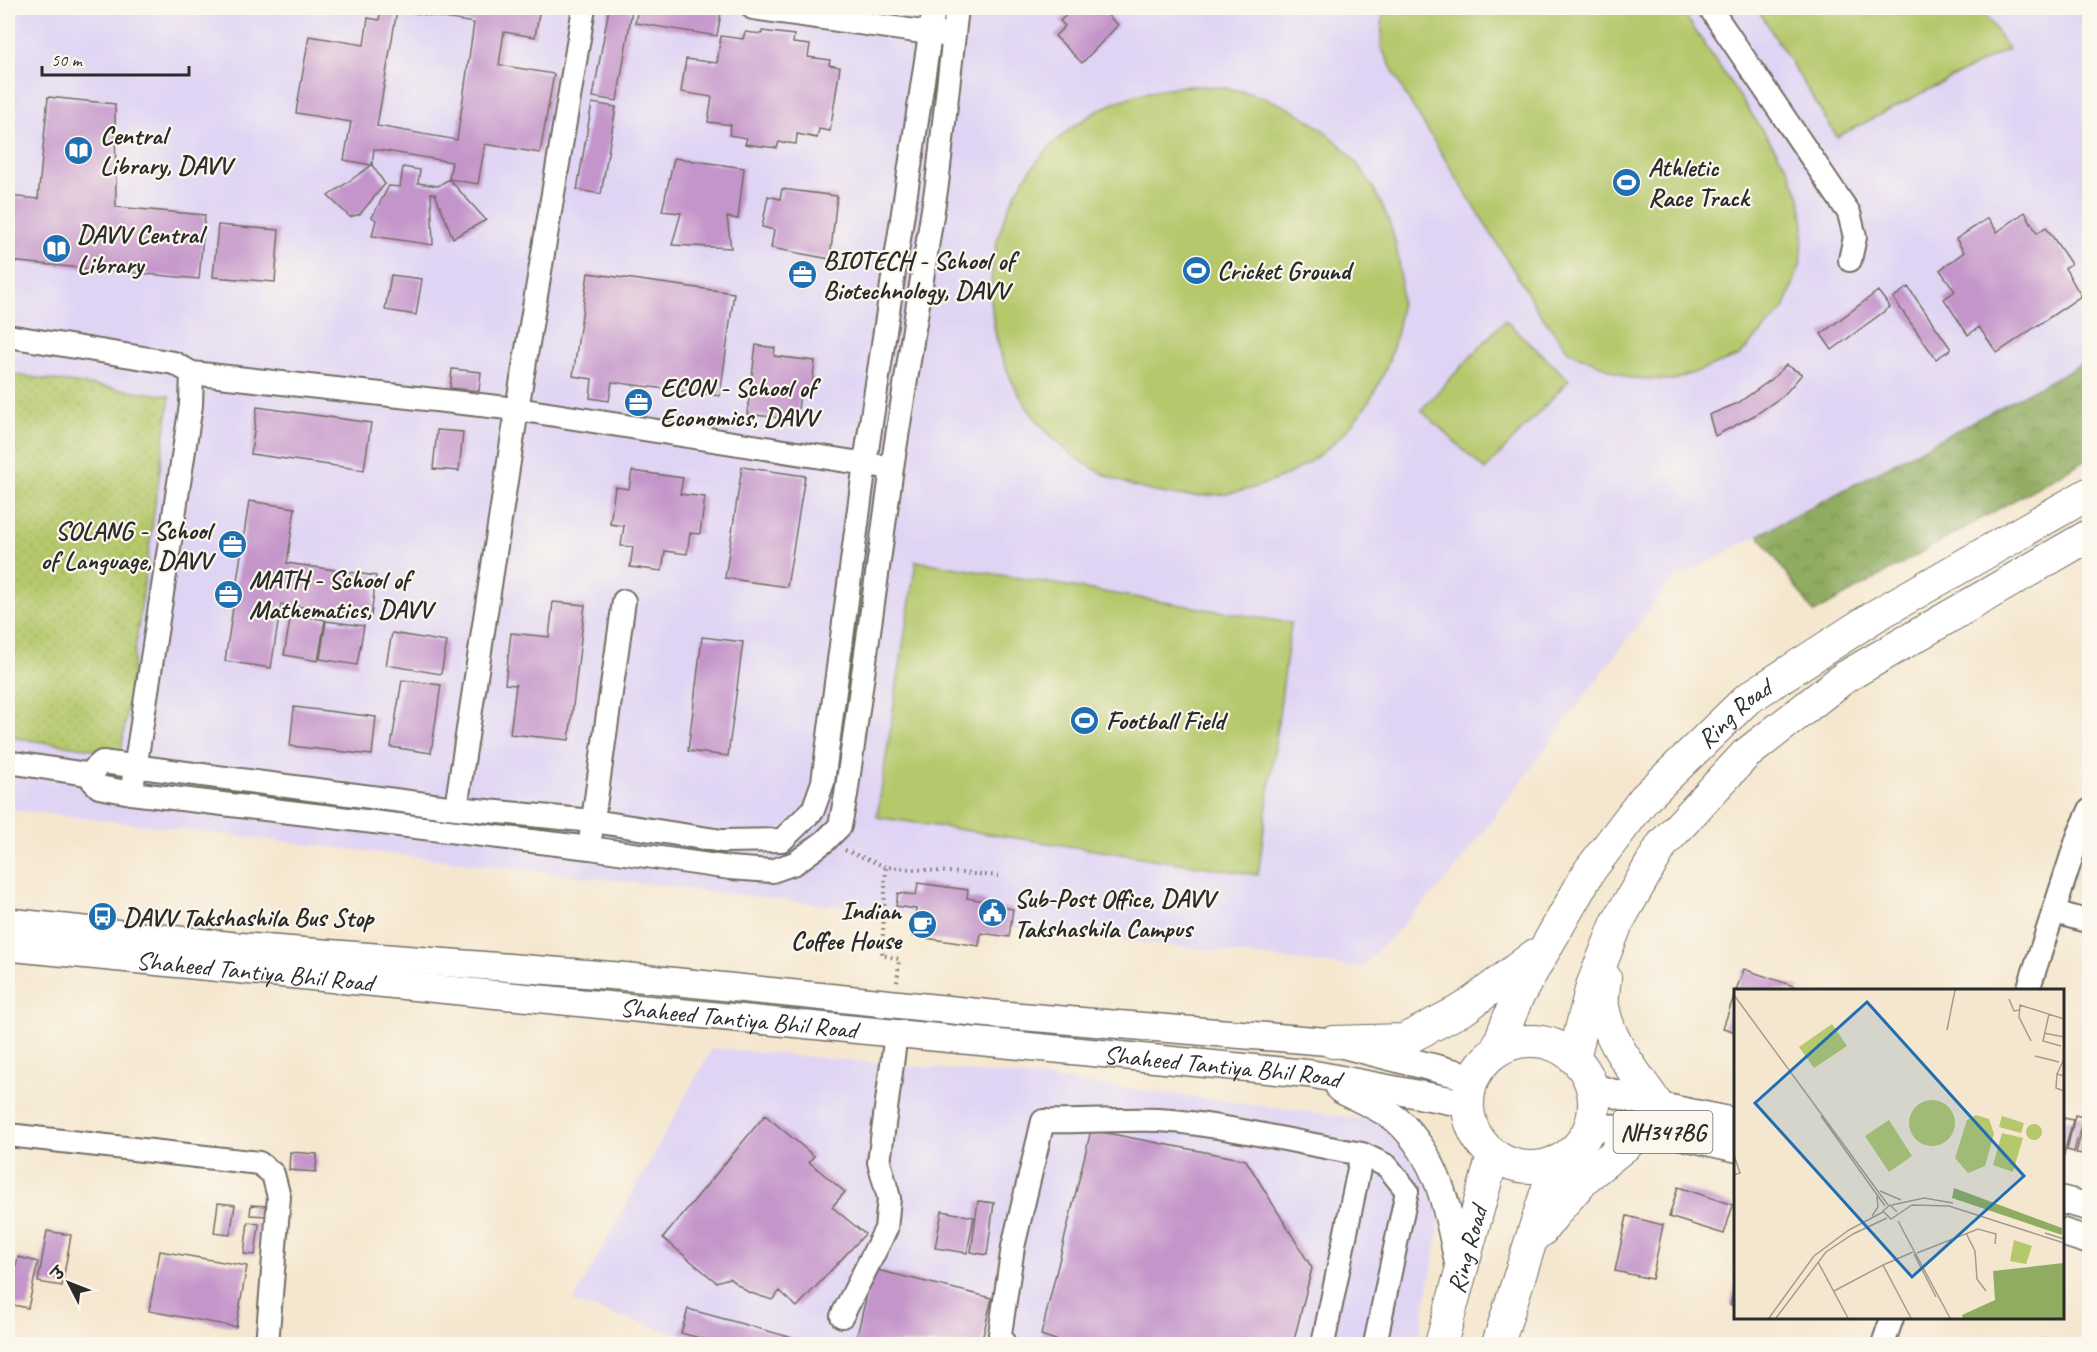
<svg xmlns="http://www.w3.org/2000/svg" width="2097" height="1352" viewBox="0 0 2097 1352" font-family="Caveat,'Playpen Sans Deva',sans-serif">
<defs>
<pattern id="grass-dots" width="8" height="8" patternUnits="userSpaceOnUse" patternTransform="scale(1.5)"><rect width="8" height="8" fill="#b5c86c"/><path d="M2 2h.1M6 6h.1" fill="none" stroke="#9cac5e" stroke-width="1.8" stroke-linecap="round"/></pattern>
<pattern id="forest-crowns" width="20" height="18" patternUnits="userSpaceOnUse" patternTransform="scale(1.5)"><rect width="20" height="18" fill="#90ac60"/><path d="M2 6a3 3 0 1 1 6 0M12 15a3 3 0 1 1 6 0" fill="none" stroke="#768c4f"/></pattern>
</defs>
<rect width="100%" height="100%" fill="#fbf7ec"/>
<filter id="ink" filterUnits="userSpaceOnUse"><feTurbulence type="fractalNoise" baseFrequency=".0167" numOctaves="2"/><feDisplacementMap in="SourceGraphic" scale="12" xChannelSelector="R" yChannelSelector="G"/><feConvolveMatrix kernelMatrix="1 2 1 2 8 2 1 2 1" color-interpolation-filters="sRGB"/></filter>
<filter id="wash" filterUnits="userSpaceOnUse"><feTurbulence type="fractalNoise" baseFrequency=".008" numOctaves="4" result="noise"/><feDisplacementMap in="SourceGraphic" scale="24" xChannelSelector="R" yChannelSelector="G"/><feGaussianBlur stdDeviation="1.35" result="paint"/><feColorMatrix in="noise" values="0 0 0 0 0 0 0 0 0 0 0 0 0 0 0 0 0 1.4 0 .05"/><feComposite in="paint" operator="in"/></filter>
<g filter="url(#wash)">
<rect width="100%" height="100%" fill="#f5e7cf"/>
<path fill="#e0d4f4" d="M8,8H2089V360L1670,582L1450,876L1361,968L8,809Z
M712,1048L1053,1079L1379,1121L1419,1149L1447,1187L1418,1344H709L573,1302Z"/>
<path fill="url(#grass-dots)" stroke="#707a4c" stroke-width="1.5" d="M8,374L170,396L121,753L8,737Z"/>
<path fill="url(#forest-crowns)" stroke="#5e6c46" stroke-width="1.5" d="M2089,360V458L1814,613L1759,535Z"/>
<path fill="#b5c86c" stroke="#707a4c" stroke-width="1.5" d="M1383,8H1680L1788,168L1800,197L1804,226L1801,262L1784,309L1739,356L1674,380L1629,378L1568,351L1541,315L1405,94L1381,47Z
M1757,8H1982L2008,49L1837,137Z
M991 291a205 205 0 1 1 410 0a205 205 0 1 1-410 0Z
M1505,320L1569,380L1485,470L1421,410Z
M916,561L1291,623L1258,875L877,817Z"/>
<g id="blocks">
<path fill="#c495ca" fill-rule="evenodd" d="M381,8H540L535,37L504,32L499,65L554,74L540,153L485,144L478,184L449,179L452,162L374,149L372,165L344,160L351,122L296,113L309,36L364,45L368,18L379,20ZM397,10L474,23L457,140L377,126Z
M609,8L632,10L617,101L593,97Z
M638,8H691L721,13L717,36L635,23Z
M1060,8H1100L1118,25L1082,63L1055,36L1065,26L1060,21L1067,14Z
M762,31L794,35L793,43L810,45L808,57L830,60L829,65L840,67L830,131L819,129L817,138L797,134L796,144L779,142L777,148L745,144L747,138L729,135L731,125L708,122L712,97L681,92L686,59L717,63L721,36L743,39L745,32L762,34Z
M48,97L115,104L116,207L205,215L199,279L8,261V196L38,199Z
M592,103L616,107L601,194L577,190Z
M674,158L744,168L738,219L727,217L731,248L672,245L681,213L662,211Z
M372,165L385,184L360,214L350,217L328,196Z
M403,167L420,170L418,183L438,186L449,179L486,220L453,238L435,194L431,193L433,245L372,236L376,220L372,217L389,186L400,187Z
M782,189L837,196L830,259L771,248L774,230L762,227L768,196L780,199Z
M2025,212L2037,233L2046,227L2071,264L2065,268L2081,296L1997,353L1979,327L1968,335L1944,299L1955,291L1940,270L1964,252L1956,239L1988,218L1997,232Z
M218,225L279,230L275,282L213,277Z
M588,273L734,293L720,396L612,382L609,401L590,398L592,379L573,376Z
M391,275L422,279L416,315L385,310Z
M1908,287L1951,349L1936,359L1893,298Z
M1878,291L1890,307L1832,350L1821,334Z
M756,345L775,348L774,356L815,361L811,393L800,392L797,420L747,414Z
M1786,365L1802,374L1784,395L1755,415L1715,436L1709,415L1738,403L1772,379Z
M452,369L481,372L479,391L450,388Z
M257,407L371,423L364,470L251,454Z
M437,430L463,432L459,471L433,469Z
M742,467L805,476L787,587L725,578Z
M632,471L683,478L680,494L705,497L700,534L690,533L687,554L665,551L662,571L630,567L633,547L621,546L624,526L610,524L615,487L629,489Z
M249,501L295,508L287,563L376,576L371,617L281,604L271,668L225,661Z
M553,602L585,605L569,740L510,734L516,685L505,684L511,633L549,637Z
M291,614L325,620L318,661L284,655Z
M326,621L364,626L357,665L320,659Z
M392,633L447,642L441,674L386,665Z
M702,637L743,642L728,756L688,751Z
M402,680L441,685L431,753L391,747Z
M294,707L376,717L372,755L290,746Z
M918,883L968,890L967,898L986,901L985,905L1013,909L1009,937L981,933L979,946L912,936L916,909L896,906L898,893L916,895Z
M1744,969L1805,990H1736Z
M1735,993H1736V1032L1723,1028Z
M765,1115L814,1156L809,1162L845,1192L832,1207L865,1234L797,1307L780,1291L772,1300L748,1292L729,1278L716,1282L663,1238Z
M2075,1115L2083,1117L2074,1152L2067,1150Z
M2064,1118L2073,1120L2063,1158L2062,1126Z
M2085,1119L2090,1120V1127L2083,1154L2076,1153Z
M1091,1130L1246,1160L1312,1268L1293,1344H1067L1041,1335Z
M2089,1140H2090V1158L2085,1157Z
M290,1152L317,1154L316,1172L289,1170Z
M1678,1187L1733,1205L1724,1234L1669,1217Z
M978,1201L994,1203L987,1255L971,1252Z
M218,1203L235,1205L230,1235L214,1233Z
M251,1205L267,1206L266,1216L250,1215Z
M942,1211L974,1217L967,1253L935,1248Z
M1627,1216L1663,1225L1652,1279L1615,1271Z
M248,1222L259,1224L255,1255L244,1254Z
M47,1231L71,1235L62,1286L38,1282Z
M160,1251L247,1266L236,1327L149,1311Z
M18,1257L38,1262L28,1308L8,1304Z
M873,1269L992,1298L981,1344H855Z
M1735,1286H1736V1306L1730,1305Z
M688,1309L808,1342V1344H722L681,1333Z
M2042,1339L2057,1344H2040Z"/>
</g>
</g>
<g filter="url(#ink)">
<use href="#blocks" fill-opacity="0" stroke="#726d64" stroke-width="1.5"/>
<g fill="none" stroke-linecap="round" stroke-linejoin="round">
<defs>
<path id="minor" d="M753,8L944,35
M934,8L865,463L823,782L813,810L782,840L722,841L593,821L456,808L102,762L94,769L93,781L99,787L131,793L590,848L730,868L772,871L795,863L825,841L840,826L846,795L892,468L937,184L957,8
M1710,8L1849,213L1855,237L1850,260
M8,336L174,363L192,373L191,405L133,782
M192,373L517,409L879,466
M8,762L93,775
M456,808L517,409L584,8
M591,834L624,601
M2055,912L2090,922
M2028,990L2079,834L2090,810
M8,1135L259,1163L273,1174L279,1197L267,1344
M1362,1154L1387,1166L1407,1191L1375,1344
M842,1316L886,1229L889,1198L879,1162L896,1034
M1004,1344L1000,1334L1013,1247L1043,1121C1092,1123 1142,1116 1190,1123C1248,1130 1305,1144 1362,1154L1323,1344
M1883,1344L1892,1318"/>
<g id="major">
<path d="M8,922L235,946L630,977L1002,1015L1333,1042L1474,1078"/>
<path id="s1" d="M8,947L1312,1074L1468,1104"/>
<path d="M1592,1087L1658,1106L1736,1122"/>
<path d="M1340,1089C1355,1097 1384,1109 1397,1120C1441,1160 1449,1216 1460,1271"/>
<path d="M1589,1128H1647L1736,1148"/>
<path d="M2062,1200L2090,1207"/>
<path d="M2062,1232L2090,1241"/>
</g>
<g id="highway">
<path d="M1605,978C1604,987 1602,998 1603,1006C1609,1044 1637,1074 1658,1106"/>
<circle cx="1531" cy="1104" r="63"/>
<path d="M1333,1042L1404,1040L1465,1008L1535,955"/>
<path id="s2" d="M1496,1051L1517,998L1590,870L1644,799L1747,699L1875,616L2090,493"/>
<path d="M1574,1058L1592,986L1617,923L1662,845L1745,755L1845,677L2090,535"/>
<path d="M1541,1231L1558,1209L1586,1177L1647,1128"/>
<path id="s3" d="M1441,1344L1493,1155"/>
<path d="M1498,1344L1556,1162"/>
</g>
</defs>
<use href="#minor" stroke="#726d64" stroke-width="26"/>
<use href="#major" stroke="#726d64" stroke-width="30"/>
<use href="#highway" stroke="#726d64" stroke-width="34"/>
<path stroke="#726d64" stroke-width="4" stroke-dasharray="1.5 4.5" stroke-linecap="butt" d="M845,850L886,867
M897,982L899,959L882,955L886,867L1000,876"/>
<use href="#minor" stroke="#fff" stroke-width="22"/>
<use href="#major" stroke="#fff" stroke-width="27"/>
<use href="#highway" stroke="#fff" stroke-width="32"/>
</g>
</g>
<defs>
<symbol id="library-disc" viewBox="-11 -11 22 22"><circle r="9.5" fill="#1f6fb2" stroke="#fbf7ec"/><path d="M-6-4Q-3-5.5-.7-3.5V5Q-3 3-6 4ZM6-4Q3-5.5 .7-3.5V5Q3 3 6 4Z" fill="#fff"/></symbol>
<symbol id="stadium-disc" viewBox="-11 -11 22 22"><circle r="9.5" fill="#1f6fb2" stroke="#fbf7ec"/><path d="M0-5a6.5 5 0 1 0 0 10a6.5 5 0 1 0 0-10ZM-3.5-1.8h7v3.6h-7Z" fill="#fff"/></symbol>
<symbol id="office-disc" viewBox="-11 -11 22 22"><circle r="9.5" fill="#1f6fb2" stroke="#fbf7ec"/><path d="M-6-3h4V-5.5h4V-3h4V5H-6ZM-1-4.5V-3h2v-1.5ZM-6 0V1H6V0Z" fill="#fff"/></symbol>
<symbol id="civic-disc" viewBox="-11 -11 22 22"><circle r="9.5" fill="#1f6fb2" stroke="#fbf7ec"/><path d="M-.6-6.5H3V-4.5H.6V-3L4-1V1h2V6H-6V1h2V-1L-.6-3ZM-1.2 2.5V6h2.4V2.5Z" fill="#fff"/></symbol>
<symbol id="bus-disc" viewBox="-11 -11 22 22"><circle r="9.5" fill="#1f6fb2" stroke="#fbf7ec"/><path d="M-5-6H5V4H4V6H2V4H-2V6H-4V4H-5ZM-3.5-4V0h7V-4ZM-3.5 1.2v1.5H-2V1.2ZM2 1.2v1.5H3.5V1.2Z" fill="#fff"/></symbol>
<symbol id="cafe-disc" viewBox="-11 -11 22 22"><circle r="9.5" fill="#1f6fb2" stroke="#fbf7ec"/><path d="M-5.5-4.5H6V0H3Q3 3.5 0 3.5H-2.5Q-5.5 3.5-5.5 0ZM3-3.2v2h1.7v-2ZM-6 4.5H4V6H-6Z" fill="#fff"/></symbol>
</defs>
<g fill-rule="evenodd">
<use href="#library-disc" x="62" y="134" width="33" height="33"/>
<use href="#stadium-disc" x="1610" y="166" width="33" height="33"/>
<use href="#library-disc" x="40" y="232" width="33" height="33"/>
<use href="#stadium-disc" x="1180" y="254" width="33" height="33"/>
<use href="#office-disc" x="786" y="258" width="33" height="33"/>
<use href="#office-disc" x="622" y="386" width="33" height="33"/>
<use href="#office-disc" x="216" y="528" width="33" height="33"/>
<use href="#office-disc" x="212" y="578" width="33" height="33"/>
<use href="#stadium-disc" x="1068" y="704" width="33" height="33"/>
<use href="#civic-disc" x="976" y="896" width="33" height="33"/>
<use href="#bus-disc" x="86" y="900" width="33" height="33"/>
<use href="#cafe-disc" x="906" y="908" width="33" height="33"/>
</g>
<g text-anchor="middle" stroke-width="4.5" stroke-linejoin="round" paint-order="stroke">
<rect fill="#fbf7ec" stroke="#696865" stroke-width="1.5" x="1613.5" y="1111" width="99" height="42" rx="4.5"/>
<g font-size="24" font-weight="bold" fill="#2b2b2b">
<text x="1663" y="1140">NH347BG</text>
</g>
<g font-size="26" font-weight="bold" fill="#2b2b2b" stroke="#fbf7ec" text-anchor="start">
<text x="100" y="144">Central<tspan x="100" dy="30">Library, DAVV</tspan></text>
<text x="1648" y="176">Athletic<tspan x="1648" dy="30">Race Track</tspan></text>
<text x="77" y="243">DAVV Central<tspan x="77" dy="30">Library</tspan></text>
<text x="823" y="269">BIOTECH - School of<tspan x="823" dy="30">Biotechnology, DAVV</tspan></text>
<text x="1217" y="279">Cricket Ground</text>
<text x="660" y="396">ECON - School of<tspan x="660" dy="30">Economics, DAVV</tspan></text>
<text x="211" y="539" text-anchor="end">SOLANG - School<tspan x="211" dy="30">of Language, DAVV</tspan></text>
<text x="249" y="588">MATH - School of<tspan x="249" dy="30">Mathematics, DAVV</tspan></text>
<text x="1106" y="729">Football Field</text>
<text x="1014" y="907">Sub-Post Office, DAVV<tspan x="1014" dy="30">Takshashila Campus</tspan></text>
<text x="901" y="919" text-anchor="end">Indian<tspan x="901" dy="30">Coffee House</tspan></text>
<text x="123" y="926">DAVV Takshashila Bus Stop</text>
</g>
<g font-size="26" fill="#2b2b2b" stroke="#fbf7ec">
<text dy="9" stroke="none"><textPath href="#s2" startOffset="418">Ring Road</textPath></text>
<text dy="9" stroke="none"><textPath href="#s1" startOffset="248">Shaheed Tantiya Bhil Road</textPath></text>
<text dy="9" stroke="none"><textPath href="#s1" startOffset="734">Shaheed Tantiya Bhil Road</textPath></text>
<text dy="9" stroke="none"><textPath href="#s1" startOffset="1220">Shaheed Tantiya Bhil Road</textPath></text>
<text dy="9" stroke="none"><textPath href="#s3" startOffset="98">Ring Road</textPath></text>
</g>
</g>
<g transform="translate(1734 989)">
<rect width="330" height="330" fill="#f5e7cf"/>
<path d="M98,35L113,57L80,79L65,58Z" fill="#b5c86c"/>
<path d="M220,199L328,239V246L218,209ZM330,274V329H229L228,326L261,311L259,282Z" fill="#90ac60"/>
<path d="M175 134a23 23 0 1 1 46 0a23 23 0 1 1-46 0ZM242,126L255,130L260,145L251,177L234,184L221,169L233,131ZM268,127L290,134L287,144L265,138ZM155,131L178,167L155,183L131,147ZM292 143a8 8 0 1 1 16 0a8 8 0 1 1-16 0ZM268,144L289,149L279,183L259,176ZM280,251L298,257L292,275L276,272Z" fill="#b5c86c"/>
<path fill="none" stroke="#a49c8d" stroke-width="1.5" d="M0,6L154,216M275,10L280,22L286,21M315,25L309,52L327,57M213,41L221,1M310,44L330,48M297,52L285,28L286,16L330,30M301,67L325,73M330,70L323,85L330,87M323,85L322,99L330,102M87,127L151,217M0,166L6,184L0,186M146,202L167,211M158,216L190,209L219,214M163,223L156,216L149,222L157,230L178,216L215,217L330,254M138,227L144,218L143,207M164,232L216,329M232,244L241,262L243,290L252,302M311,244L330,250M183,264L244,240L262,245L261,255M180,265L202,308M84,273L114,329M149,276L179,263M100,302L149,276L177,329M35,329L80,267L115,241L149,223M42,329L92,263L119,245L153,229"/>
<path fill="#1f6fb2" fill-opacity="0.15" stroke="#1f6fb2" stroke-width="3" d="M133,13L290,187L178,288L21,114Z"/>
<rect width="330" height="330" fill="none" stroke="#2b2b2b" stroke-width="3"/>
</g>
<rect width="2097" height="1352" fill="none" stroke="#fbf7ec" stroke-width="30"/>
<g transform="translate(69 1283) rotate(312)" stroke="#fbf7ec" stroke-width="4.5" paint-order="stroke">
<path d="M0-4.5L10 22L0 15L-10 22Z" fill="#2b2b2b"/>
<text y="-9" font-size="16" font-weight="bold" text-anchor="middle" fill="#2b2b2b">उ</text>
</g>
<path d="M42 66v9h147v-9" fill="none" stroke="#2b2b2b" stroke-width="3"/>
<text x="51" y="66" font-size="18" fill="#2b2b2b" stroke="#fbf7ec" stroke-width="4.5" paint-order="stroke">50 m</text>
</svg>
